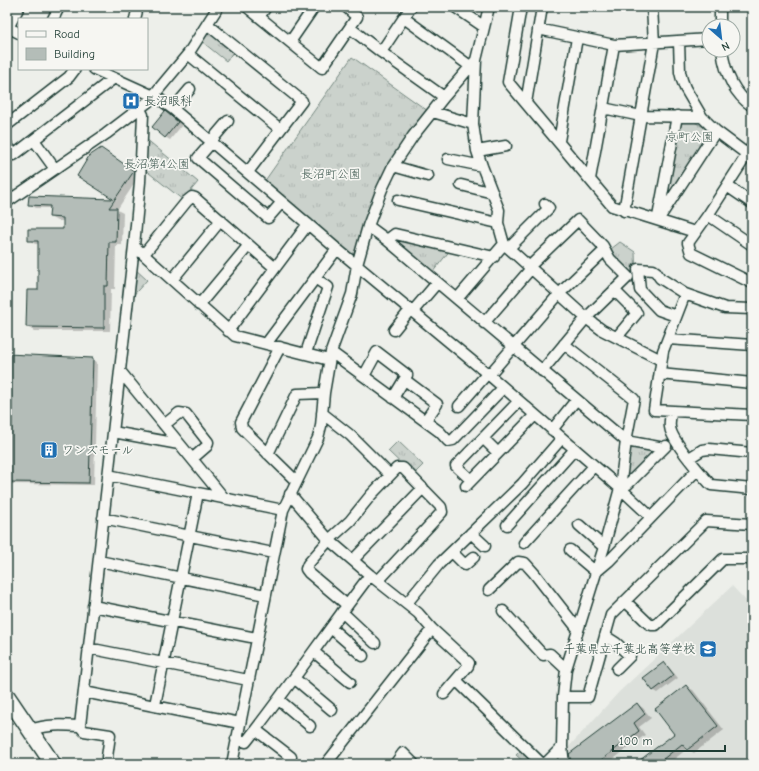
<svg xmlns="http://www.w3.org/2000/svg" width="759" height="771" viewBox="0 0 759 771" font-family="'Comic Neue','Klee One',sans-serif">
<defs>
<pattern id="grass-tufts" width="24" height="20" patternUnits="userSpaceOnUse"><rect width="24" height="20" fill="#cbd2cc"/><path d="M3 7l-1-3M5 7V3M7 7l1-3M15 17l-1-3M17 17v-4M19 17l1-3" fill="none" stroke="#aeb5b0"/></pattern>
</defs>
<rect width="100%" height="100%" fill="#edefea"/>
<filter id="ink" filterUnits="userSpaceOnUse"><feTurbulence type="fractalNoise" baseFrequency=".025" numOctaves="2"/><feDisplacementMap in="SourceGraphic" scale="8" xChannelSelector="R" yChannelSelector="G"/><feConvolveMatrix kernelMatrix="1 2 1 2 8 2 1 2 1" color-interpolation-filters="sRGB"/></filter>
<g filter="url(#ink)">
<path fill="#dce0db" d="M732,586L752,607V764H566L565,751L619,692Z"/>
<path fill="url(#grass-tufts)" stroke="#758880" d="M207,30L235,50L226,61L200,40Z
M352,57L428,111L393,160L356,255L352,258L264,182Z
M682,116L708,129L710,134L676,186L667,181Z
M145,138L198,182L183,200L144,169Z
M402,237L451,249L432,273L398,244Z
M620,242L635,252L636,283L624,284L631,278L612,257L611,249Z
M134,268L147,280L129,300Z
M398,441L423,465L413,475L388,451Z
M631,445L651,448L653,454L632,477L625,471L628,447Z
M522,749L537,764H526L516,755Z"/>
<path fill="#0003" d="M170,115L182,125L170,140L165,137Z
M107,153L140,175L117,210L123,213L122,245H116L115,289H111L110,331H34L27,327L39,291V244H35L29,240L64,230V221H57L50,217L51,208H36L29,204L30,197L117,200L79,176Z
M7,355L92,359L97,362L94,485L10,484L7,482Z
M664,663L668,666L678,678L658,693L653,690Z
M687,687L693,690L724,730L694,753L687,749L668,764H637L676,734Z
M637,704L643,708L651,718L639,727L645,735L607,764H576Z"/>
<path fill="#b4bdb8" stroke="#1f3d34" d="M165,111L178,122L165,138L152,127Z
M101,148L134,171L109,208H117L116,242H109L108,286H104V328L26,327L27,290H38V241H28V229H63V218L49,217L50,206L28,205L29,196L113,199L77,176L89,156Z
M7,354L93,358L89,483L7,482Z
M664,662L674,675L653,691L643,678Z
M686,685L718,726L687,750L682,744L657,764H635L674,734L655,709Z
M637,703L645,714L634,723L639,731L596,764H575L570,758L569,754Z"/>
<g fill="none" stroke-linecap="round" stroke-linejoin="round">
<defs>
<path id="minor" d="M247,7L322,68L357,17L346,7
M455,7L483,26
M521,7L508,82L612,206L695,232
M720,7V26
M259,17L266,7
M404,18L470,66
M53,19L59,7
M135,19L138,7
M207,24L302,101L248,172
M7,27L19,33
M8,28L19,7
M350,28L381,52L444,97
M538,29L614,45L709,39
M290,42L314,7
M679,42L680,72L682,80L685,88L702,117L716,131L752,158
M722,50C725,73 733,93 752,106
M381,52L411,7
M188,54L280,129
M94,69L158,98L173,109L337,249L489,375L620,488L651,517
M526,103L542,7
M603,108L641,116L702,117
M173,109L190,89
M433,112L473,124
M7,125L69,77L75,69
M34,140L55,169
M211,141L228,121
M559,141L577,38
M212,142L198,158L268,218L282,202
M7,145L14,155L114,78
M752,147L708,215L688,243L691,253L752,283
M477,151L506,146
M448,159L482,166
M393,166L428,176
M590,179L614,45
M461,185L493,193
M727,186L752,203
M398,200L498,223
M7,202L106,134L148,102L188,54L218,7
M624,211L654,43L652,7
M708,215L752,245
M658,217L677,116
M658,220L716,131
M368,226L387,240L626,441L664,448
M387,240L395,234L494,257
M504,244L586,318L602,330L661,360
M134,246L235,336L329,360
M510,247L549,208L545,204
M144,254L187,201L192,197L195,198L275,268
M172,280L221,220
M614,290L637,313L617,337
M685,294L663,351L654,410L752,415
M457,299L504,244L498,223L499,210L482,166L477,151L473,124L476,60L489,7
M199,305L249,245
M413,311L437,283
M676,316L659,310L640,290L638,269L653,270L656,272L660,278L685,294L725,308L752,309
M484,323L528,272L530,266L578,220L603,246L610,259L628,277L586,318L542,371
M394,330L410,310
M228,331L308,224
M668,339L752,345
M266,344L337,249
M280,347L241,422L242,428L245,431L296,481
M331,352L440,432L448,441L453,440L503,388
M306,353L328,287L315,278
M120,371L224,498
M660,374L752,383
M489,375L559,294L605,250
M364,376L377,352L407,375L393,398
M405,380L437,404L425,421
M459,406L487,374
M671,411C671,416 669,422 670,427C671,440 701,474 711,485L752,489
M322,413L350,435L390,475
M164,425L179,413L186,414L208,442L207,446L192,459
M552,430L576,400
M113,432L179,444
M483,438L498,453
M268,454L297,394L324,393
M689,458L702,450L709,449L752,453
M108,475L283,510
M471,480L456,466L519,401
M466,486L535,415
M620,488L628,484L666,446
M290,494L329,540L370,575L418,613L432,629L469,663L468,666L444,694
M103,518L273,553
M507,525L575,449
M579,525L604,547
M471,533L485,546
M524,543L594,466
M570,550L596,572L609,561L697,470
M452,552L465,565L474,557
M353,560L423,488
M99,561L265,595
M489,590L518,562L525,563L534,573L577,628
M625,601L649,624L652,625H656L723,559H752
M407,603L439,564L522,484L562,438
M347,605L309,573L306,569L308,564L329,540L350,521L371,495L397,468H403L441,507L442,512L378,581
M93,606L256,638
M503,611L543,655L550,654L566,669
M342,612L375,643
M331,628L363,656
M605,636L616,643L630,656L617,669
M88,648L248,680
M314,652L350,682
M294,678L332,710
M456,680L542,764
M84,692L240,723
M563,697H588L611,615L706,521L752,524
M279,700L310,726
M155,705L198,493
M30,730C48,724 62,725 80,726
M256,730L291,757
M236,739L246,742C289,687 328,630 370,575
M109,764L107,757L110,735L84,731L80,726L134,246L140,182L143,115L140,109
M232,764L283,510L318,438L321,426L324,393L331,352L352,294L357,265L368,226L382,189L393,166L413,136L444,97L476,60
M326,764L432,629
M395,764L403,753L414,764
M545,764L562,747
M564,764L562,747L563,697L566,669L604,547L620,488L626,441L634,399L564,344"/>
<path id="highway" d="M7,696L53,764"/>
</defs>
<use href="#minor" stroke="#1f3d34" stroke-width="13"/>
<use href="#highway" stroke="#1f3d34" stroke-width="18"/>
<use href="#minor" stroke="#f6f6f2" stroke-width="10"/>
<use href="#highway" stroke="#f6f6f2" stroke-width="15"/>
</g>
</g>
<defs>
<symbol id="hospital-square" viewBox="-11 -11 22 22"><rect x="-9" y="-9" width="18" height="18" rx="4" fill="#1f6fb2" stroke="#f6f6f2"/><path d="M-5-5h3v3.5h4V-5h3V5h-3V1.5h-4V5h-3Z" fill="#fff"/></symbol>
<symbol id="building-square" viewBox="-11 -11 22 22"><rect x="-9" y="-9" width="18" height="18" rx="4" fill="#1f6fb2" stroke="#f6f6f2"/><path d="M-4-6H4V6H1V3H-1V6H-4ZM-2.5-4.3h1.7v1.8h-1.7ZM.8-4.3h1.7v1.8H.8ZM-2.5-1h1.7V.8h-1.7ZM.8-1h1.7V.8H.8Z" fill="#fff"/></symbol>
<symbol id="school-square" viewBox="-11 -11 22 22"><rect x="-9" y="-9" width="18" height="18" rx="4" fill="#1f6fb2" stroke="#f6f6f2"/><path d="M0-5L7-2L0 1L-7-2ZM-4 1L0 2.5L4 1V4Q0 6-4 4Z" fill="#fff"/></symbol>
</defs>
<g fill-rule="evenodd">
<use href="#hospital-square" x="121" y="91" width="20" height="20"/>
<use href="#building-square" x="39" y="440" width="20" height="20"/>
<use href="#school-square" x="698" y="639" width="20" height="20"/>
</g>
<g text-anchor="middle" stroke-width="3.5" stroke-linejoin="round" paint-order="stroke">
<g font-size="12" fill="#1f3d34" stroke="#f6f6f2" text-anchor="start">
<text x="144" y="105">長沼眼科</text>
<text x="62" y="454">ワンズモール</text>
<text x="695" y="653" text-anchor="end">千葉県立千葉北高等学校</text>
</g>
<g font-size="12" fill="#415b52" stroke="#f6f6f2">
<text x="690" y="141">京町公園</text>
<text x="157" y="168">長沼第4公園</text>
<text x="331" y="178">長沼町公園</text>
</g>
</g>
<rect width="759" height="771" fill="none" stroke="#f6f6f2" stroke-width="24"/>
<rect x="12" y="12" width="735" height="747" fill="none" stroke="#1f3d34" stroke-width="1.5" filter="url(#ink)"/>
<rect x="18" y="18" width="130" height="52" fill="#f6f6f2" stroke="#a0aca6"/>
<rect x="26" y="31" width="20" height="6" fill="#f6f6f2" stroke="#a0aca6"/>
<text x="54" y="38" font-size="12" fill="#1f3d34">Road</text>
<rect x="26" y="48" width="20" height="12" fill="#b4bdb8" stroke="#a0aca6"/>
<text x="54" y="58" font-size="12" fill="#1f3d34">Building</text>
<g transform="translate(721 38) rotate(152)"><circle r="19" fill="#f6f6f2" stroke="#a0aca6"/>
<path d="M0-3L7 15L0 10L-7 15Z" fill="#1f6fb2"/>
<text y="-6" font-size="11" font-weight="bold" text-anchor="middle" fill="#1f3d34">N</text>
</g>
<path d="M613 745v6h112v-6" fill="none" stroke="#1f3d34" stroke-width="2"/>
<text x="619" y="745" font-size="12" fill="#1f3d34" stroke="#f6f6f2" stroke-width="3" paint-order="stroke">100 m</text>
</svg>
